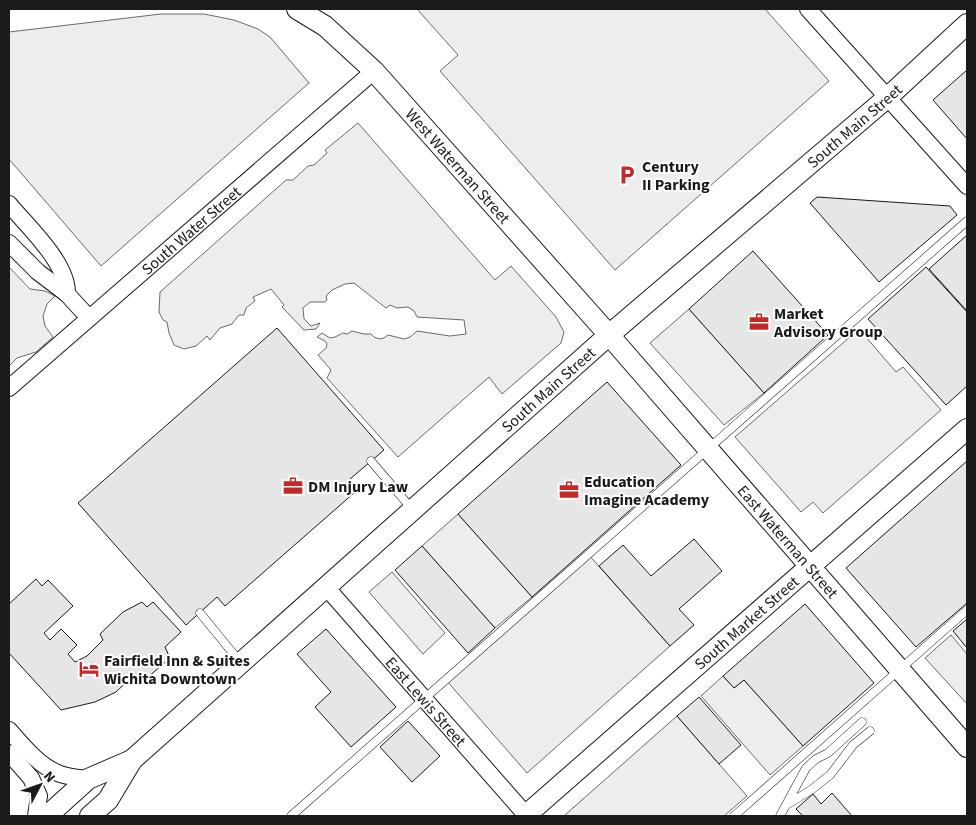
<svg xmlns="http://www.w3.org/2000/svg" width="976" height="825" viewBox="0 0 976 825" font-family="'Source Sans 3',sans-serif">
<rect width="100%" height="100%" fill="#fff"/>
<path fill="#ededed" stroke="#6a6a6a" d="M417,9H765L829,81L615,270L440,71L458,55Z
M161,14H204L234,20L258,29L270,37L309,83L101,266L9,159V32Z
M358,123L495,280L511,266L556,317L564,332L561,343L502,394L489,377L398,457L327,378L331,370L318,355L326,348L327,344L325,341L317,337L322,333L330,338L335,337L343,333L347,334L352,331L364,334H371L374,337L380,339L384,338L388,335L404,339L410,337L417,331L450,336L466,334L464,320L417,317L414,311L408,307L397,308L390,305L386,308L354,283L345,284L332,290L326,296L327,300L325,302H310L303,308L304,319L311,326L320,323L316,329L304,330L282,307L284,305L271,289L253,297L255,301L246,308L244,315H239L232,324L220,328L210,340L207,336L196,346L184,349L174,345L169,333L167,322L163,320L159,312L160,292L286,180H293L308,166L314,165L327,153L325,150Z
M9,267L30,289L45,291L55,296L47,304L43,316L45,326L53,337L36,352L17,358L9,366Z
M689,309L764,393L724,425L650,343Z
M859,329L896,372L903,367L941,410L823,513L813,502L801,512L735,437Z
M458,514L532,597L495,628L422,546Z
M588,554L670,646L527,773L446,680Z
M392,572L445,633L423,654L369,592Z
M951,635L967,654V704L925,658Z
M723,676L734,688L744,680L803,746L770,775L701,696Z
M677,716L747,796L724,816H566L565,815Z"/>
<path fill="#e6e6e6" stroke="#1a1a1a" d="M967,70V139L933,100Z
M817,197L950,206L957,215L879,282L810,203Z
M967,235V311L929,269Z
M753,251L828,335L764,393L689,309Z
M926,267L967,312V386L946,405L868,319Z
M277,328L384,450L350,479L358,488L354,493L225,606L217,597L186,625L78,503Z
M607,382L681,465L532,597L458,514Z
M967,461V603L916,647L846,568Z
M694,539L722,571L679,609L694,625L670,646L599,566L623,545L651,576Z
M422,546L495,628L468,653L395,570Z
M36,579L42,586L48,580L73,606L44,633L50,640L61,629L77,645L68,654L75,662L87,656L103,640L100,634L123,612L142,602L147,607L153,602L181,632L165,647L170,658L147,678L134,675L116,692L95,702L61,710L9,653V604Z
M805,604L874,683L803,746L744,680L734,688L723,676Z
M967,619V648L953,631Z
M326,629L396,707L351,747L315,707L331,692L297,654Z
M699,697L741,745L719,764L677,716Z
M408,721L440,756L412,782L380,747Z
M832,793L852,816H803L796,809L813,794L821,804Z"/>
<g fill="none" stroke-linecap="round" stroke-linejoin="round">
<defs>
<path id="service" d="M371,461L412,509
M200,613L241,663
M788,804L811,790L830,775L853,745L870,731
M291,816L967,221
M734,816L967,610
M780,816L806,768L816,759L828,753L862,722"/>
<g id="minor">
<path d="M808,9L967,186"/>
<path d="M9,204C28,227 68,263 67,294"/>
<path d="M9,243L38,272L67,294L89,318"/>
<path id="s1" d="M9,388L374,71"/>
<path id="s2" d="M326,587L527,816"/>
<path d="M9,730C23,746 39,766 60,774C69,777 79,778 88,779"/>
<path d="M9,753L31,778L39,796L36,816"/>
</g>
<g id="tertiary">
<path id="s3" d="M297,9L325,26L374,71L609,335L967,747"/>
<path d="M47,816L88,779L132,760"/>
<path id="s4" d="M90,816L108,800L132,760L609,335L888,97L967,24"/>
<path id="s5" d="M525,816L967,429"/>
</g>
</defs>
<use href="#service" stroke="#1a1a1a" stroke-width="9"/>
<use href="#minor" stroke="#1a1a1a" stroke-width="18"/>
<use href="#tertiary" stroke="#1a1a1a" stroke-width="22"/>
<use href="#service" stroke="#fff" stroke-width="8"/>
<use href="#minor" stroke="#fff" stroke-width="16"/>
<use href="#tertiary" stroke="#fff" stroke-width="20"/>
</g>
<defs>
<symbol id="parking-bare" viewBox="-9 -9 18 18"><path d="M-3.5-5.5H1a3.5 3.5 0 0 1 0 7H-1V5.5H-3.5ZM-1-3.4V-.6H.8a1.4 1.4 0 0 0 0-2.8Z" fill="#c62828" stroke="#fff" stroke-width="2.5" paint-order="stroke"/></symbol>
<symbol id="office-bare" viewBox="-9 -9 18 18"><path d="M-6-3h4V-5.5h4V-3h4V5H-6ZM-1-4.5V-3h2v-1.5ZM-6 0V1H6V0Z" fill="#c62828" stroke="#fff" stroke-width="2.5" paint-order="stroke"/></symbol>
<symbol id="hotel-bare" viewBox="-9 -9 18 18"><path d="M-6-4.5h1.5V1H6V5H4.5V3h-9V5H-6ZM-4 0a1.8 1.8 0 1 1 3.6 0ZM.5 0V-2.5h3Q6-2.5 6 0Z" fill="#c62828" stroke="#fff" stroke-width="2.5" paint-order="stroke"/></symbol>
</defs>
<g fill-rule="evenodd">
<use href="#parking-bare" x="613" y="161" width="28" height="28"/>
<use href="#office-bare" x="745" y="308" width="28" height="28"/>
<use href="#office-bare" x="279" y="472" width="28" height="28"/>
<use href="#office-bare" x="555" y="476" width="28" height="28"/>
<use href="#hotel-bare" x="75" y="655" width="28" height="28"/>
</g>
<g text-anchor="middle" stroke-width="4" stroke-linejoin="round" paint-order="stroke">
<g font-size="16" fill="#1a1a1a" stroke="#fff">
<text dy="6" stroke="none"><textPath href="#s4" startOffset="1032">South Main Street</textPath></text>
<text dy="6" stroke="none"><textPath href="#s3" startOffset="226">West Waterman Street</textPath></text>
<text dy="6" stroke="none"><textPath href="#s1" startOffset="241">South Water Street</textPath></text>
<text dy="6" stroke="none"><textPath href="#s4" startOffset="628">South Main Street</textPath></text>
<text dy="6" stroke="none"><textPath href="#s3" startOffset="726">East Waterman Street</textPath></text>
<text dy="6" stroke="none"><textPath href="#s5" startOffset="294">South Market Street</textPath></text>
<text dy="6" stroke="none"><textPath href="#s2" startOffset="152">East Lewis Street</textPath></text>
</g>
<g font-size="16" font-weight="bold" fill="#1a1a1a" stroke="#fff" text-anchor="start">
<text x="642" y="172">Century<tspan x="642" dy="18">II Parking</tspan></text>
<text x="774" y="319">Market<tspan x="774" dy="18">Advisory Group</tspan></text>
<text x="584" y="487">Education<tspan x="584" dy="18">Imagine Academy</tspan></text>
<text x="308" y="492">DM Injury Law</text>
<text x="104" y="666">Fairfield Inn &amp; Suites<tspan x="104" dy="18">Wichita Downtown</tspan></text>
</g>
</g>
<rect width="976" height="825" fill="none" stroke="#1a1a1a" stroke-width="20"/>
<g transform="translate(40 785) rotate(49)" stroke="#ffffff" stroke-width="4" paint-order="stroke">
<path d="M0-4L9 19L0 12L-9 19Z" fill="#1a1a1a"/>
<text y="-8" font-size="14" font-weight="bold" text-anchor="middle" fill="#1a1a1a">N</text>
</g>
</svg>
